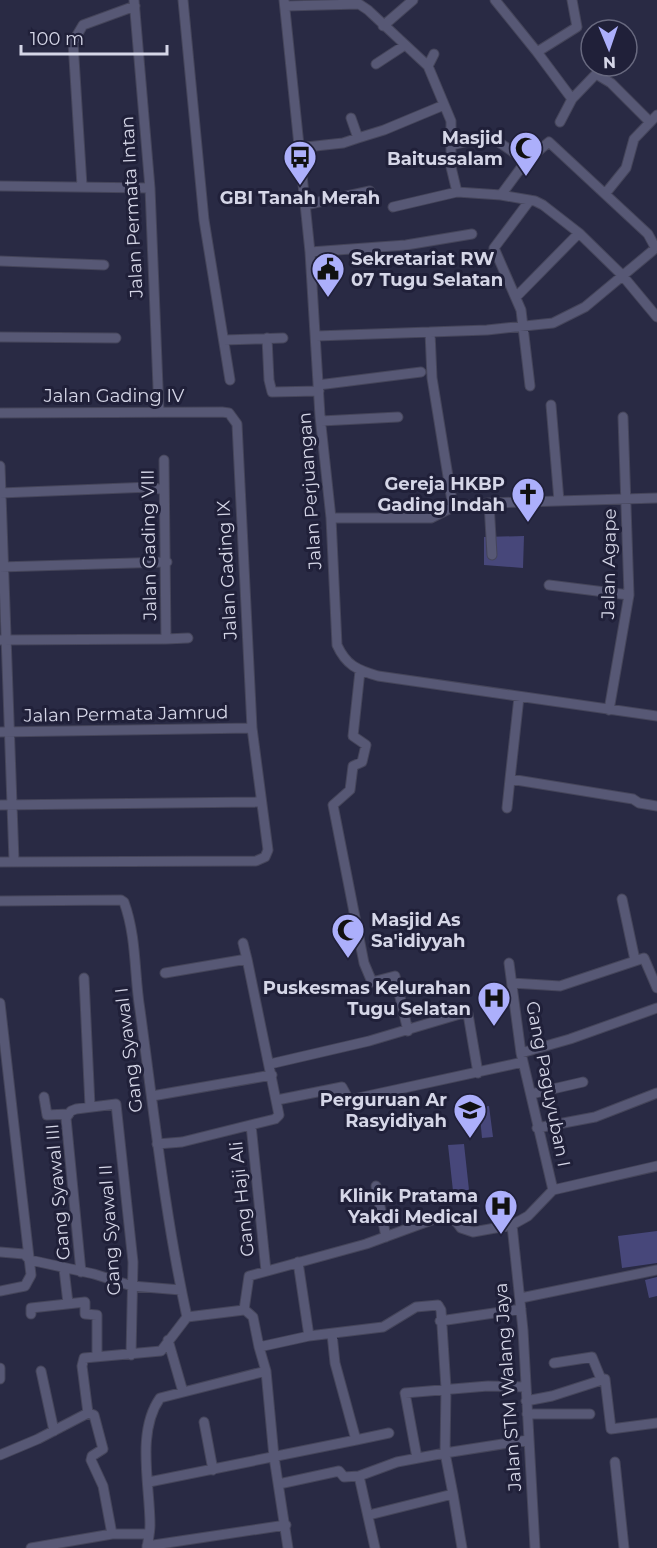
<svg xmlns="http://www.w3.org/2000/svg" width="657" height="1548" viewBox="0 0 657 1548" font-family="Montserrat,sans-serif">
<rect width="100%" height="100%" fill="#292a44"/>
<path fill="#47477a" d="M524,536L523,568L484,565V537Z
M489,1106L493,1137L482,1138L479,1107Z
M464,1144L469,1190L453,1191L448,1145Z
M657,1231V1263L622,1268L618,1236Z
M657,1277V1296L649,1298L645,1280Z"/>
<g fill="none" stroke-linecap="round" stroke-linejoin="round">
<defs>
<path id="minor" d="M134,0L150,188L159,412
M183,0L204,220L230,380
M284,0L310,252L320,416L331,518L337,645C346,665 357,670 378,676L657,716
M495,0L537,52L577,27L572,0
M286,6L359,4L368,10L428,66L451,121V167L457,192L501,195L535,201L543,205L579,233L622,275L657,317
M383,26L413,0
M537,52L572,99
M376,64L405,45
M428,66L434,54
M351,118L358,138L384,130L444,105
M560,122L572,99L596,74L611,83L650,122
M452,145L490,136L526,161
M297,148L343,143L358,138
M0,186L150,188
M82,186L73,42L83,25L135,6
M605,194L626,168L634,139L657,115
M501,195L526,161L549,142L648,234L655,247
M530,200L494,248L521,310L530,386
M305,205L370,191
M393,207L457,192
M310,252L406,245L472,234
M0,261L104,265
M517,296L579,233
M430,332L432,378L453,507
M316,336L487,330L553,323L585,307L657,247
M0,337L116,338
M267,338L269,380L272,392L319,391
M224,340L283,338
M318,385L421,372
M551,405L559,501
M0,413L222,412L229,413L237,424L252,728L268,850L265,857L256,861L0,862
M321,421L398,417
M0,466L14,861
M0,493L151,487L163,490
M489,503L492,555
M331,518H431L453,507L489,503L657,498
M0,567L167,562
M549,585L629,595
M166,639L188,638
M0,640L166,639L164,460
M360,671L353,736L366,745L362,762L353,766L350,790L333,805L364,963L372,982L395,976L408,1031
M519,697L510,779L633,799L639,803L657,806
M609,710L629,595L623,417
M0,732L252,728
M0,805L260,802
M507,808L510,779
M622,899L635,960
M0,901L121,900L124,902C137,938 134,974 140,1010C154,1113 165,1216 187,1317
M243,943L247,959
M509,963L521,1053L553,1190
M84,978L90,1106
M512,983L560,986L644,958L657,988
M0,1003L31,1275L25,1286L0,1291
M521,1053L570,1039L657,1008
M270,1064L369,1041L460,1014H468L478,1073
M531,1094L583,1082
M152,1096L272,1075
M44,1097L47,1115L68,1114
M277,1100L342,1087L349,1100L523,1062
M251,1125L266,1271
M537,1128L595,1117L657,1093
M157,1144L182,1142L275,1119L279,1115L247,959L165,973
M376,1186L386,1237
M512,1225L523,1330L535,1548
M0,1252L24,1254L30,1260L94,1274L132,1286L181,1290
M298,1262L309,1336
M64,1269L68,1303
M81,1272L66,1118L71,1111L76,1109L116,1104L133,1262L131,1355
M521,1298L657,1270
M244,1309L253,1317L259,1347
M31,1314V1308L85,1302V1314L97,1315V1356
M440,1321L521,1309
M168,1340L183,1392
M554,1363L592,1357L601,1379
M0,1368V1379
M41,1371L54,1431
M526,1401L552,1396L605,1379L611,1429L657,1423
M88,1413L94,1415L103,1449L92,1456L91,1460L103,1486L112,1534H149
M527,1414H590
M204,1422L213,1470
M356,1440L389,1433
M0,1455L38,1439L88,1413L82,1366L84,1358L161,1351L187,1317L244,1310L249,1276L366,1244L437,1218C449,1216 454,1218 461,1228L473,1232L512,1225L528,1216L553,1190L657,1166
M417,1458L405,1393L488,1386L525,1387
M615,1462L624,1548
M359,1476L375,1548
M149,1482L356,1440L335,1363L332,1334
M279,1484L339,1471L344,1477L359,1476L397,1462L445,1453L528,1440
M453,1494L462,1548
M147,1546L286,1525
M31,1548L112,1534
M147,1548C148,1540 150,1533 150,1525C150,1485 136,1432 160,1398L266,1371
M288,1548L274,1457L266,1371L259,1347L309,1336L383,1327L416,1307L438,1305L441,1310L446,1388L445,1453L453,1494L369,1515"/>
</defs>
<use href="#minor" stroke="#45455a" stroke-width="11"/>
<use href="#minor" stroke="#575875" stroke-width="9"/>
</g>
<defs>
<symbol id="mosque-pin" viewBox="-11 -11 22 30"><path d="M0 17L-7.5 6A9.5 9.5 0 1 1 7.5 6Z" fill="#acaffb" stroke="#202039"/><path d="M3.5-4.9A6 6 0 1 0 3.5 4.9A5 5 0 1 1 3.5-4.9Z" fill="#111"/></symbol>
<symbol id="bus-pin" viewBox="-11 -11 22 30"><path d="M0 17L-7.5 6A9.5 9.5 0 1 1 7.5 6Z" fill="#acaffb" stroke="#202039"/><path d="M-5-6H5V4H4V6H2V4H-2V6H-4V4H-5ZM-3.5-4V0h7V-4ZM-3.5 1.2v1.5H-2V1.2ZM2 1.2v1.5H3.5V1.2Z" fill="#111"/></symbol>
<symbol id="civic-pin" viewBox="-11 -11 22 30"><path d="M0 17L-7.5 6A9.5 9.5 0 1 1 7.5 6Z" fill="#acaffb" stroke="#202039"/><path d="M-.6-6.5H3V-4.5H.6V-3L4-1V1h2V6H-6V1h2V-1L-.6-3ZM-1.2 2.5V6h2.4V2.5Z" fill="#111"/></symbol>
<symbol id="church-pin" viewBox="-11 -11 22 30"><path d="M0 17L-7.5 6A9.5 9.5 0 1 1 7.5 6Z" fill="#acaffb" stroke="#202039"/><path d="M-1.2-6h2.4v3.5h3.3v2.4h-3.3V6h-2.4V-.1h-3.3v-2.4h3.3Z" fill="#111"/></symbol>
<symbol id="hospital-pin" viewBox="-11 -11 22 30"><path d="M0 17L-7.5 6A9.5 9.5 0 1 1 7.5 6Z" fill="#acaffb" stroke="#202039"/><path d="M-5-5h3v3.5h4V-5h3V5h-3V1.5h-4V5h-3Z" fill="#111"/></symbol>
<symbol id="school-pin" viewBox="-11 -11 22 30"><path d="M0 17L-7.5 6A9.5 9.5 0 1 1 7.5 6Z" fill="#acaffb" stroke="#202039"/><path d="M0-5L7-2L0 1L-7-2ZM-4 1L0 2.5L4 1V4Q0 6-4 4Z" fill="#111"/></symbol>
</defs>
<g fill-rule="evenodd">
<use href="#mosque-pin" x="507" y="129" width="38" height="52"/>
<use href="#bus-pin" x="281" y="138" width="38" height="52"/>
<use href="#civic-pin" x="309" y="250" width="38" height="52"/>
<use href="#church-pin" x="509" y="475" width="38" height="52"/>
<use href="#mosque-pin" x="329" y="911" width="38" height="52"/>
<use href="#hospital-pin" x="475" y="979" width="38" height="52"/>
<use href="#school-pin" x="451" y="1091" width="38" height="52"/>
<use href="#hospital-pin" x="482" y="1187" width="38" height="52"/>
</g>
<g text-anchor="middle" stroke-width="6" stroke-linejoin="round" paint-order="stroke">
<g font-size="18" font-weight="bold" fill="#d5d6e7" stroke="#202039" text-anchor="end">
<text x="503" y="144">Masjid<tspan x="503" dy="21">Baitussalam</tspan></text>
<text x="300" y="204" text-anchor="middle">GBI Tanah Merah</text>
<text x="351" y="265" text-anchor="start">Sekretariat RW<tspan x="351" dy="21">07 Tugu Selatan</tspan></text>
<text x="505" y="490">Gereja HKBP<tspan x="505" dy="21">Gading Indah</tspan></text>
<text x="371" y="926" text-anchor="start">Masjid As<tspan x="371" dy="21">Sa'idiyyah</tspan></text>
<text x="471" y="994">Puskesmas Kelurahan<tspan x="471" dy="21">Tugu Selatan</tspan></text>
<text x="447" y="1106">Perguruan Ar<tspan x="447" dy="21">Rasyidiyah</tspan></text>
<text x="478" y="1202">Klinik Pratama<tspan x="478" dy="21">Yakdi Medical</tspan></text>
</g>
<g font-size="18" fill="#d5d6e7" stroke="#202039">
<text transform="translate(132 207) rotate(-93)" y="6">Jalan Permata Intan</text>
<text x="114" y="402">Jalan Gading IV</text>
<text transform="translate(310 491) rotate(-94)" y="6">Jalan Perjuangan</text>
<text transform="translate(149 545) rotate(-91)" y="6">Jalan Gading VIII</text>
<text transform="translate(609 564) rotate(-89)" y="6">Jalan Agape</text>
<text transform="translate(227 570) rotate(-93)" y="6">Jalan Gading IX</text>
<text transform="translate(126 714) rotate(-1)" y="6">Jalan Permata Jamrud</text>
<text transform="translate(129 1050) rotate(-97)" y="6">Gang Syawal I</text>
<text transform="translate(548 1084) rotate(79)" y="6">Gang Paguyuban I</text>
<text transform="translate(58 1192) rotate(-95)" y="6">Gang Syawal III</text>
<text transform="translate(242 1199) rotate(-96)" y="6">Gang Haji Ali</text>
<text transform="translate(110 1230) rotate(-94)" y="6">Gang Syawal II</text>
<text transform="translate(508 1387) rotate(-94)" y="6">Jalan STM Walang Jaya</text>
</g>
</g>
<g transform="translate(609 48) rotate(178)"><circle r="28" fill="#202039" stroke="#68697f" stroke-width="1.5"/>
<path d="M0-4.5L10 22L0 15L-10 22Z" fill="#acaffb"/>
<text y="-9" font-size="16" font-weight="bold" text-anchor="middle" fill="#d5d6e7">N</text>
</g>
<path d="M21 45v9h146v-9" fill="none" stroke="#d5d6e7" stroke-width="3"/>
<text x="30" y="45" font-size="18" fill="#d5d6e7" stroke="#202039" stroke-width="4.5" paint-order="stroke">100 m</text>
</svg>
